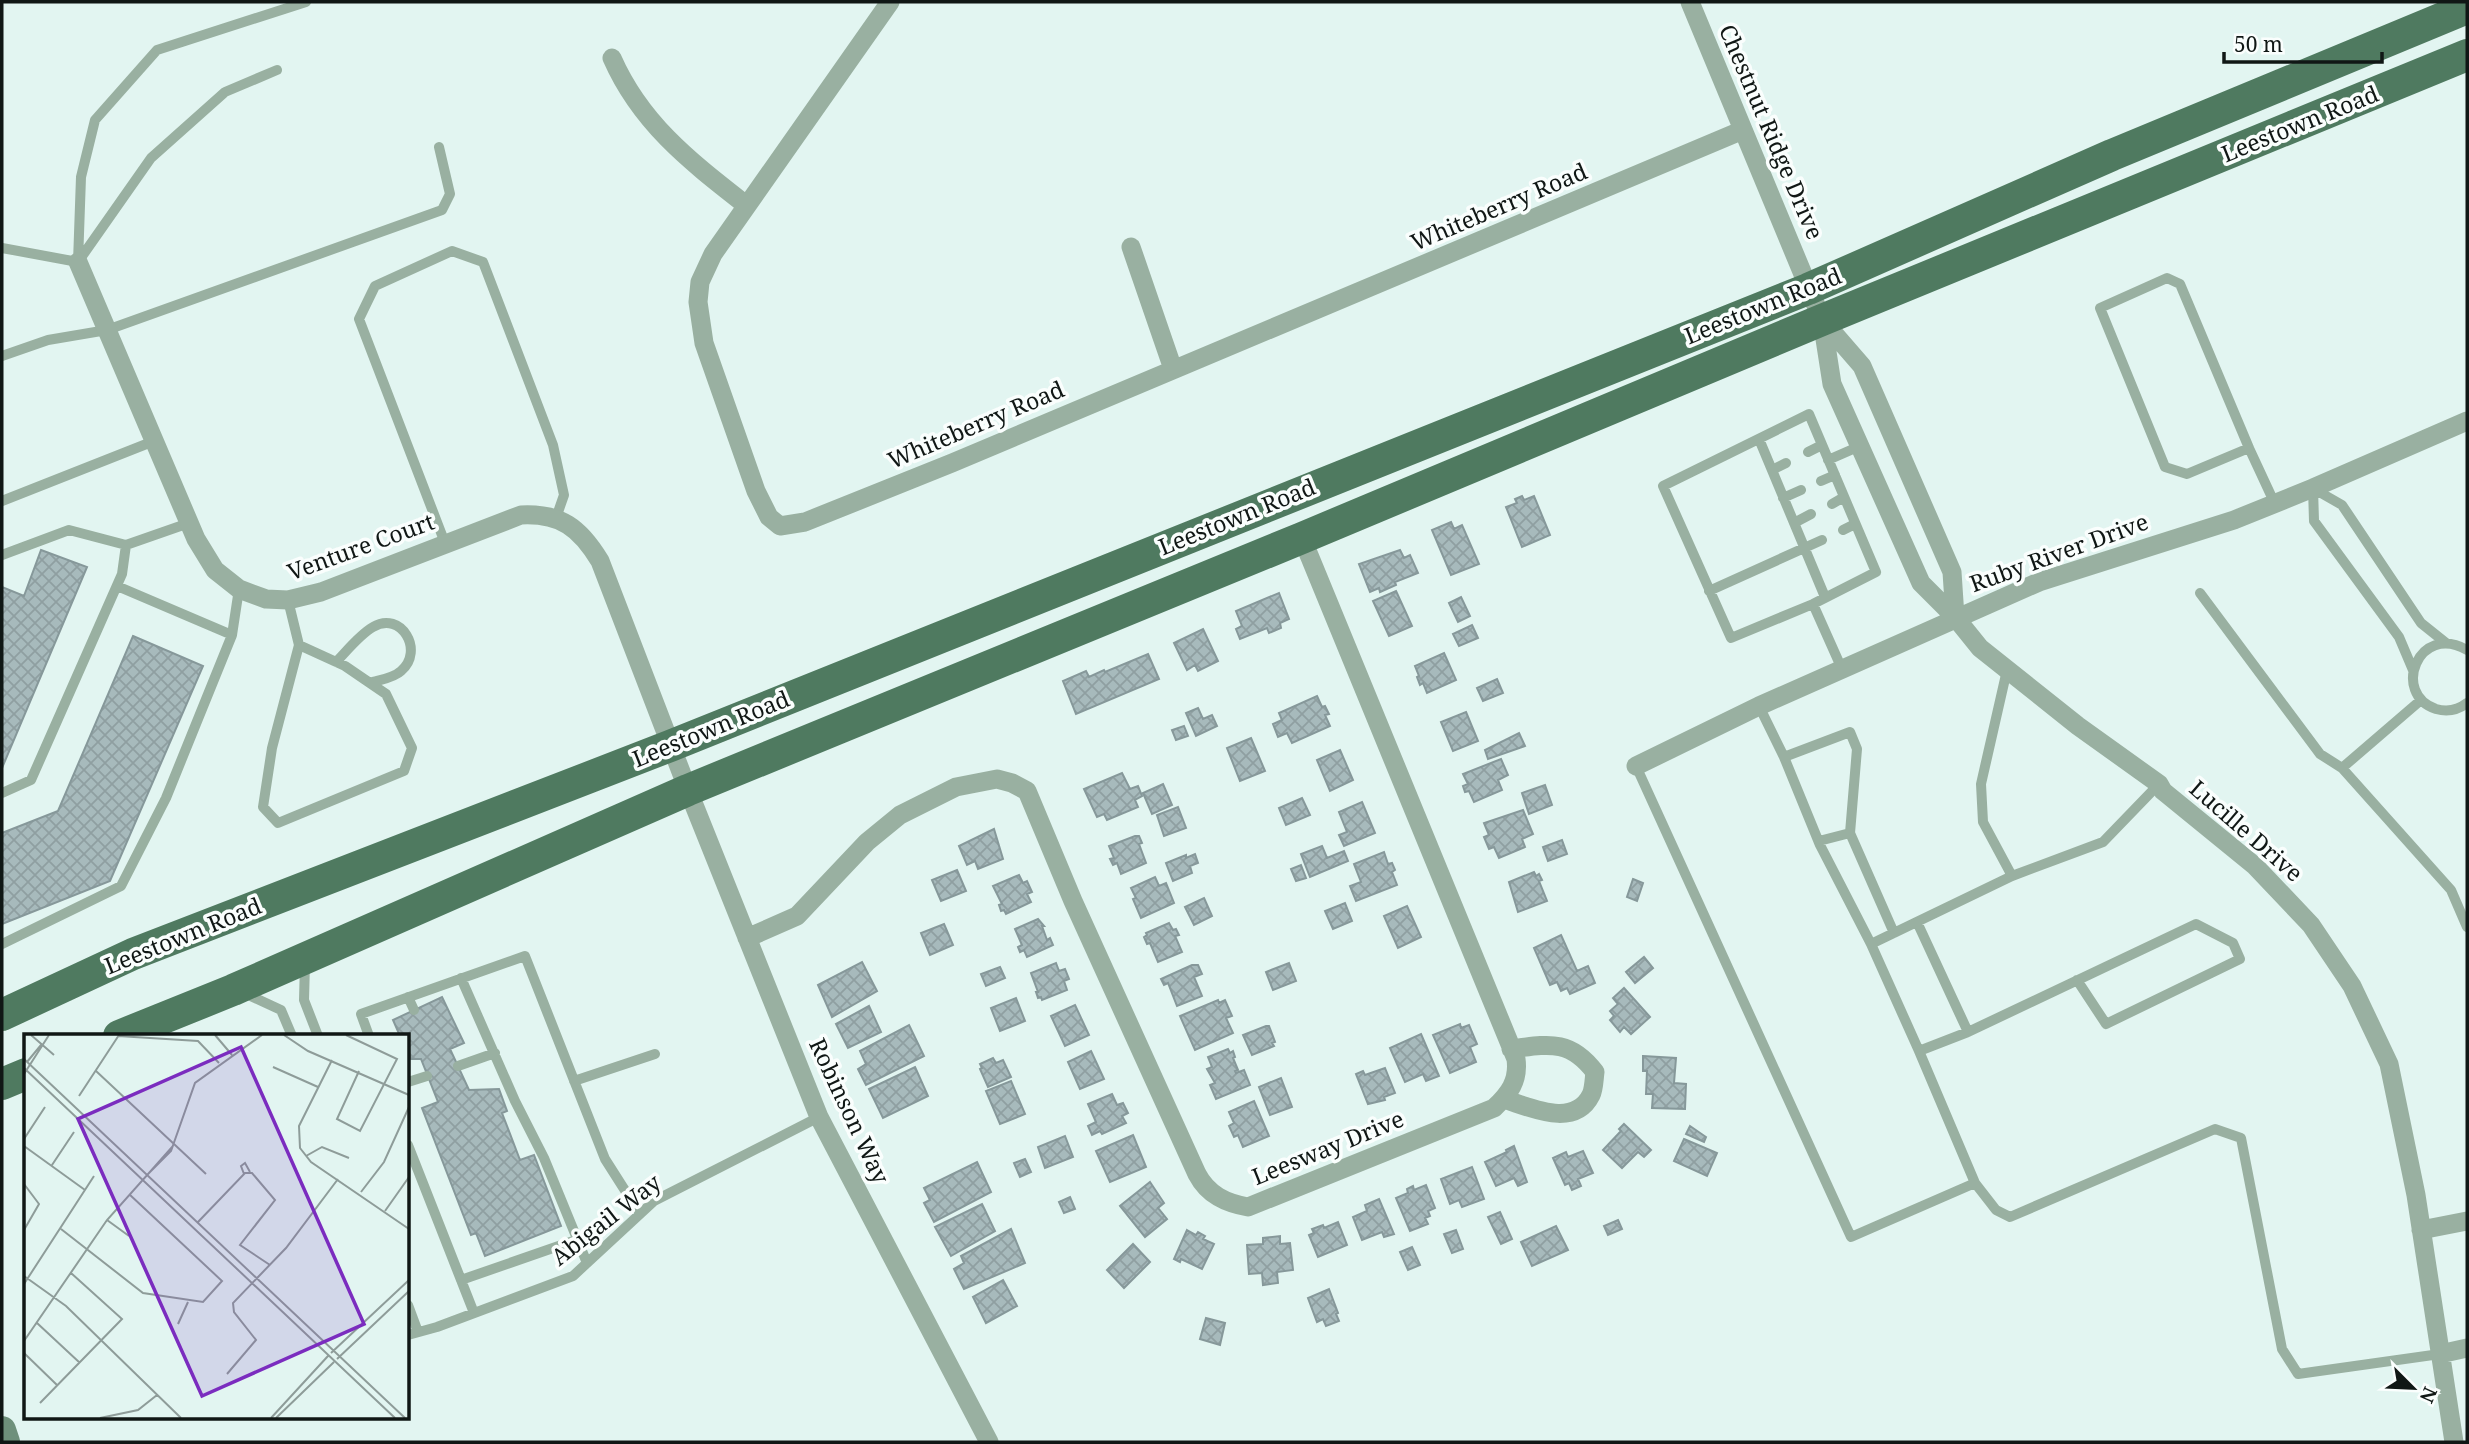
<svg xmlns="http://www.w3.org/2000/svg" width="2469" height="1444" viewBox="0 0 2469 1444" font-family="'Noto Serif',serif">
<defs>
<pattern id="building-cross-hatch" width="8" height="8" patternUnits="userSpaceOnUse" patternTransform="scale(1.75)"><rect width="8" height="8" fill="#a7babc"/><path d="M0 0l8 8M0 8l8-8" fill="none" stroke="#8f9fa1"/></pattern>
</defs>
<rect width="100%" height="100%" fill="#e2f5f1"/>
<path fill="url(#building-cross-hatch)" stroke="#86989a" stroke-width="2" d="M1522,496L1524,500L1534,496L1550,535L1522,547L1506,507L1517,503L1515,499Z
M1451,522L1454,529L1462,525L1479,564L1451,575L1432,530Z
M41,550L87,567L2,768V587L24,596Z
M1400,550L1404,558L1410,555L1418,573L1395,582L1396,585L1380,592L1379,588L1370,592L1359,564Z
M1396,591L1412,626L1389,636L1373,601Z
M1279,593L1289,619L1280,623L1281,628L1269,633L1267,628L1240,639L1236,629L1242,626L1236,611Z
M1461,597L1470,616L1458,622L1449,603Z
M1472,625L1478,638L1459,646L1453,634Z
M1203,629L1218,661L1198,671L1195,665L1187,670L1174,643Z
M133,636L203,666L110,881L2,924V833L58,811Z
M1444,653L1456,680L1427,693L1423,683L1420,685L1417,677L1419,676L1415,666Z
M1148,654L1159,679L1076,714L1063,681L1086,671L1089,677L1104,670L1105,672Z
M1497,679L1503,693L1483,701L1477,688Z
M1317,696L1322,707L1325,706L1329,714L1325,715L1330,726L1292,743L1287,733L1278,737L1273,724L1282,720L1279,713Z
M1198,708L1203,719L1212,715L1217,726L1196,736L1186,713Z
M1466,712L1478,741L1453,751L1441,722Z
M1184,726L1188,736L1176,740L1172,730Z
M1519,733L1525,746L1488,759L1485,750Z
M1251,738L1265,771L1240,781L1227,748Z
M1340,750L1353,780L1330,791L1317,760Z
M1501,759L1508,775L1498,780L1502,790L1474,802L1469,791L1465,792L1463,786L1468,784L1463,774Z
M1122,773L1130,789L1138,786L1142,796L1135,800L1138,807L1107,820L1104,814L1097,817L1084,789Z
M1163,784L1172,805L1152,814L1143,793Z
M1545,785L1552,805L1529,814L1522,793Z
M1302,798L1310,815L1286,825L1279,808Z
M1362,802L1375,833L1344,846L1339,835L1347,832L1339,812Z
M1178,807L1186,828L1164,836L1157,815Z
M1523,810L1533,834L1522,839L1525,847L1499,858L1494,847L1489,849L1484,837L1489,835L1484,823Z
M994,829L1003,859L978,869L975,861L967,865L959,846Z
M1135,836H1139L1142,843L1139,844L1146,863L1121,874L1117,863L1113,865L1110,859L1114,858L1109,846Z
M1562,840L1567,854L1548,861L1543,847Z
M1322,846L1327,858L1344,851L1348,861L1310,877L1301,854Z
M1384,852L1388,864L1392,863L1395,870L1392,872L1397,885L1356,901L1350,886L1361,882L1354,864Z
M1195,854L1198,863L1190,866L1192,873L1173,881L1166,863L1186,855V858Z
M1301,865L1306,878L1296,881L1291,869Z
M957,870L966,891L941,901L932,880Z
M1534,872L1536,876L1539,874L1542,880L1539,881L1547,901L1518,912L1509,882Z
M1019,875L1023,883L1027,881L1032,892L1027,894L1031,902L1006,914L1004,910L1001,911L999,905L1002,904L993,886Z
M1155,877L1159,886L1166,883L1174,903L1141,918L1133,899L1136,898L1131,888Z
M1633,879L1643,883L1637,901L1627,897Z
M1204,898L1212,916L1194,925L1185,907Z
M1345,903L1352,921L1333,929L1325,911Z
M1407,906L1421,937L1398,948L1384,916Z
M1038,919L1044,926H1042L1047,940L1050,938L1053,945L1027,957L1024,950L1020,952L1018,947L1022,945L1015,929Z
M1169,923L1173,930L1176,929L1179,935L1175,936L1182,952L1158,962L1150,943L1147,944L1144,937L1147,935L1146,933Z
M944,924L953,945L930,955L921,933Z
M1561,935L1577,971L1588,966L1595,983L1570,994L1567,988L1561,991L1557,982L1550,985L1534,948Z
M1644,957L1653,968L1635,983L1626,972Z
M862,962L877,991L832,1017L818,985Z
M1056,963L1059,971L1065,969L1069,979L1064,981L1067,990L1042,1000L1041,997L1038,998L1036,992H1038L1031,973Z
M1289,963L1296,981L1273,990L1266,972Z
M1192,965H1198L1202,974L1194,977L1202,996L1177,1006L1168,983L1164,985L1161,979Z
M1000,967L1005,978L986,986L981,974Z
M1624,988L1650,1017L1631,1034L1624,1027L1620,1032L1610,1020L1614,1016L1610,1011L1618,1004L1613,998Z
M442,997L464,1043L450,1049L469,1090L499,1089L507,1111L502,1113L520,1160L534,1155L561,1226L485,1256L476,1233L471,1235L422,1108L438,1102L421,1059H411L408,1052V1036H400L393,1020Z
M1016,998L1025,1021L1000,1031L991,1008Z
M1218,1000L1219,1003L1225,1000L1232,1016L1226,1018L1233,1033L1195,1050L1180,1016Z
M1075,1005L1089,1035L1065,1046L1051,1016Z
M869,1006L881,1032L848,1048L836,1024Z
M1460,1024L1461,1028L1469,1025L1477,1044L1470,1047L1476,1062L1450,1073L1433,1035Z
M909,1025L924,1056L866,1085L858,1069L866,1064L860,1051Z
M1266,1026H1269L1275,1042L1272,1043L1274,1046L1252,1055L1243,1035Z
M1421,1034L1439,1076L1426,1081L1423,1074L1405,1082L1390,1048Z
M1228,1049L1230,1053L1233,1051L1235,1057L1233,1058L1238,1070L1235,1071L1236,1073L1244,1070L1250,1085L1216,1099L1210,1085L1215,1083L1207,1069L1212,1067L1208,1057Z
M1091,1051L1104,1079L1080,1089L1068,1062Z
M1643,1056L1676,1058L1674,1083L1686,1084L1685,1109L1652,1108L1653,1094H1646L1647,1071H1643Z
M993,1058L996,1063L1003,1060L1011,1077L988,1087L980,1069L982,1068L980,1064Z
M915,1067L928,1096L883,1118L869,1089Z
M1385,1068L1395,1093L1384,1097L1385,1100L1368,1104L1356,1074L1363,1071L1365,1075Z
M1281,1078L1292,1107L1270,1115L1259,1087Z
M1011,1081L1025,1114L1000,1124L986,1091Z
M1112,1094L1117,1105L1123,1103L1128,1113L1122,1116L1126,1123L1102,1134L1100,1131L1092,1135L1088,1126L1096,1122L1088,1104Z
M1254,1101L1269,1136L1243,1147L1238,1135L1234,1137L1229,1126L1234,1123L1229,1112Z
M1624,1124L1651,1150L1644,1157L1638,1152L1622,1168L1603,1150L1621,1131L1619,1129Z
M1690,1126L1706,1137L1704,1142L1686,1134Z
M1133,1135L1146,1167L1110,1182L1096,1151Z
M1065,1136L1073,1157L1045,1168L1038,1147Z
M1684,1139L1717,1153L1707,1176L1674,1161Z
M1514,1146L1527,1182L1518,1186L1514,1178L1496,1186L1485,1162L1507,1152L1506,1150Z
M1583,1151L1593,1173L1578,1179L1581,1186L1572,1190L1569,1183L1565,1185L1553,1158L1566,1152L1568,1157Z
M1025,1159L1031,1172L1020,1177L1014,1163Z
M977,1162L991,1192L934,1222L924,1203L930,1200L924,1188Z
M1472,1167L1484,1199L1462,1207L1459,1200L1450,1204L1441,1179Z
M1150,1182L1164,1203L1158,1208L1167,1219L1145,1237L1120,1206Z
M1426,1185L1435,1208L1428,1211L1430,1216L1425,1218L1428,1224L1410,1231L1396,1198L1408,1193L1407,1189L1413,1186L1414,1190Z
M1070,1197L1075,1209L1064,1213L1059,1202Z
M1379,1199L1394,1234L1384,1237L1382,1232L1362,1240L1353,1217L1367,1211L1365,1205Z
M982,1204L995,1231L951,1256L935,1227Z
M1500,1212L1512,1239L1501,1244L1488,1217Z
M1618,1220L1622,1229L1608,1235L1604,1226Z
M1338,1222L1347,1245L1318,1257L1309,1235L1314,1233L1312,1229L1323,1225L1324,1228Z
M1556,1226L1568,1250L1532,1266L1521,1242Z
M1011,1229L1025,1263L964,1289L954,1269L964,1263L961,1256Z
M1187,1230L1196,1235L1198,1232L1205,1236L1203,1239L1214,1244L1202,1269L1181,1259L1180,1262L1174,1259Z
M1456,1230L1463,1249L1452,1253L1444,1234Z
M1280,1236V1244L1290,1243L1293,1270L1277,1272L1278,1283L1263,1285L1262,1273L1249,1274L1247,1245L1263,1244V1238Z
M1133,1244L1150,1262L1124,1288L1107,1270Z
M1412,1247L1420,1265L1408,1270L1400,1252Z
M1003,1280L1017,1306L986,1323L973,1297Z
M1329,1289L1338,1313L1336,1314L1339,1321L1326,1326L1323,1319L1317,1322L1308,1298Z
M1206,1318L1225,1323L1220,1345L1200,1339Z"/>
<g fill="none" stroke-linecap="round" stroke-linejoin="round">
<path stroke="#99b0a1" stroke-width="10" d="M2,248L78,262
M78,262L81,177L95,120L157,50L306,2
M78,262L151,158L225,92L277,70
M2,356L48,340L107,330L442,210L450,194L439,147
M1809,414L1876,572L1813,604L1731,638L1663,486Z
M1759,439L1825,597
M2249,448L2187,474L2165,467L2100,308L2167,278L2180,284L2249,448L2275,504
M1808,452L1822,445
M1828,460L1860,446
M1772,470L1786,463
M1821,481L1835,475
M2313,488L2314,521L2399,637L2413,670
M2314,489L2342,505L2421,623L2446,643
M1783,498L1801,490
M2,501L154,441
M1832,504L1844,497
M1794,523L1811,514
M1843,530L1855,524
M445,543L359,319L375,286L452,251L483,262L553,445L564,495L556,518
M2,555L69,530L126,545L189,523
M117,586L232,635
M1709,591L1822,540
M2200,593L2320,754L2342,768L2451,890L2467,927
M288,600L299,645L345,666L386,694L412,748L404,771L278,823L263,807L272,748L299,645
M1813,604L1842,669
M2467,650C2418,622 2391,694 2436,709C2447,712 2458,710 2467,703
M336,662C347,651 359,635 373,627C401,610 425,651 401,671C394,678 379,680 370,683
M2007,670L1981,784L1983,822L2012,876
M1759,706L1784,757L1820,845L1871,944L2012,876L2103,842L2159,784
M1784,757L1850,732L1857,749L1850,833L1819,841
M1636,766L1851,1237L1975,1183
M2342,768L2421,700
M2,793L31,780L122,574L126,545
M1850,833L1894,933
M2,944L121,886L166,798L232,635L239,589
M1871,944L1919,1051L1968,1032L1917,922
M305,963L304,1000L318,1036
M461,978L515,1101L544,1158L587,1263
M244,993L281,1010L292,1036
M408,997L414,1010
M1968,1032L2196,924L2233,943L2240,959L2106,1024L2077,980
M369,1036L361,1014L525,956L605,1159L640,1214
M1919,1051L1975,1183L1996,1210L2010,1217L2215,1129L2241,1138L2282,1349L2298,1374L2440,1354
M458,1066L495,1053
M574,1081L655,1054
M408,1082L427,1076
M408,1145L474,1313
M461,1280L576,1240
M408,1305L418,1332
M408,1335L437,1327L573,1276L654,1201L819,1117"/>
<path stroke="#99b0a1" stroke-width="19" d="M890,2L713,254L700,282L698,302L704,343L756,491L769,517L780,526L805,522L952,463L1743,130
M1690,2L1822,320L1832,384L1921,583L1955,617L1980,648L2078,726L2159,784L2163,791L2255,866L2311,925L2352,986L2389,1064L2416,1195L2454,1442
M612,58C641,124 691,162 746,205
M1131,247L1173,369
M78,262L196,539L215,570L239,589L266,599L288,600L321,592L521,515C561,513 580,528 600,561L688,790L819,1117L989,1442
M1823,321L1862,366L1952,572L1955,617
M1636,766L1759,706L2039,582L2234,520L2313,488L2467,421
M747,938L797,916L867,842L900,815L956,787L997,779L1012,783L1027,791L1073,901L1197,1174C1208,1195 1226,1203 1248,1207L1494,1108C1509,1094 1519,1081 1516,1059L1302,538
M1503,1099C1530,1107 1574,1129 1591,1095C1594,1089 1594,1079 1595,1072C1570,1039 1549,1044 1511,1049
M2421,1230L2467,1221
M2440,1354L2467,1348"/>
<path stroke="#6e907b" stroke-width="28" d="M2,1430L6,1442"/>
<path stroke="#4f7a60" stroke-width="32" d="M2,1015L133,954L670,746L1808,289L2112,155L2467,8
M119,1036L233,990L688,790L1302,538L1822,320L2467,55
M2,1084L26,1074"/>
</g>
<g text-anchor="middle" stroke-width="7" stroke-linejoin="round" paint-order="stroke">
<g font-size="23" fill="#101715" stroke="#fafefd">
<text transform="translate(2300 124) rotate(-22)" y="8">Leestown Road</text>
<text transform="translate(1771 132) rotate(67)" y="8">Chestnut Ridge Drive</text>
<text transform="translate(1499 207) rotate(-23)" y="8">Whiteberry Road</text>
<text transform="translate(1763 306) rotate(-22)" y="8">Leestown Road</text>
<text transform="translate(976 425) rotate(-23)" y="8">Whiteberry Road</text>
<text transform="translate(1237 517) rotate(-22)" y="8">Leestown Road</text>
<text transform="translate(361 547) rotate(-20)" y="8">Venture Court</text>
<text transform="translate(2059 553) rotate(-20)" y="8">Ruby River Drive</text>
<text transform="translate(711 729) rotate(-22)" y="8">Leestown Road</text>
<text transform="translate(2246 831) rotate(41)" y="8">Lucille Drive</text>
<text transform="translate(183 936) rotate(-22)" y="8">Leestown Road</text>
<text transform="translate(849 1111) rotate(65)" y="8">Robinson Way</text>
<text transform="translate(1328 1148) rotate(-22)" y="8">Leesway Drive</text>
<text transform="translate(606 1220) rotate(-38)" y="8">Abigail Way</text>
</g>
</g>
<g transform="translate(24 1034)">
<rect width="385" height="385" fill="#e2f5f1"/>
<path fill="none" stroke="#8e9c99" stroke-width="2" d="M7,1L30,21M191,1L208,21M260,1L284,17L385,61M322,1L373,25L336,97L313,85L335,37M94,2L174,7L195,29M0,25L381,384M308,26L275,92L276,114L287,128L385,195M3,28L17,11M249,33L294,53M0,34L371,384M72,37L182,140M0,40L25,1M55,62L95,1M0,105L21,73M0,112L61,156M282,122L298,113L325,124M28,131L50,98M220,140L217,132L221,129L226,138M123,141L147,117L171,49L238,1M0,150L15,170L0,196M337,158L360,128L385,73M361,177L385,143M83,186L105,202M174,188L221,139H228L251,166L216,211L246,231M37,195L119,259L179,268L198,247L105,160M0,242L42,272L157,384M0,250L70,142M13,289L56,329M154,290L164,268M0,307L83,186L149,112M0,319L34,352M307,319L385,246M313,325L385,257M203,340L232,306L210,278L209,269L262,214L314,145M16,369L98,285L47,239M76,384L114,376L133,361M247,384L304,322M252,384L310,328"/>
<path fill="#7b2cbf" fill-opacity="0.15" stroke="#7b2cbf" stroke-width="3.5" d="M217,13L340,290L178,362L54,85Z"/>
<rect width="385" height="385" fill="none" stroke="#101715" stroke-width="3.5"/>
</g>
<rect width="2469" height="1444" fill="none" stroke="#101715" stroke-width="7"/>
<g transform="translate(2413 1388) rotate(114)" stroke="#fafefd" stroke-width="5" paint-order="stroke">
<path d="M0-5L12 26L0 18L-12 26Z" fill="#101715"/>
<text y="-10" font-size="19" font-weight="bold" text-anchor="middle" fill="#101715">N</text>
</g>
<path d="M2224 52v10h158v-10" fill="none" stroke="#101715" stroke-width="3.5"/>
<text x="2234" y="52" font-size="21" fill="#101715" stroke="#fafefd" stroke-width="5" paint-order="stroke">50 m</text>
</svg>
